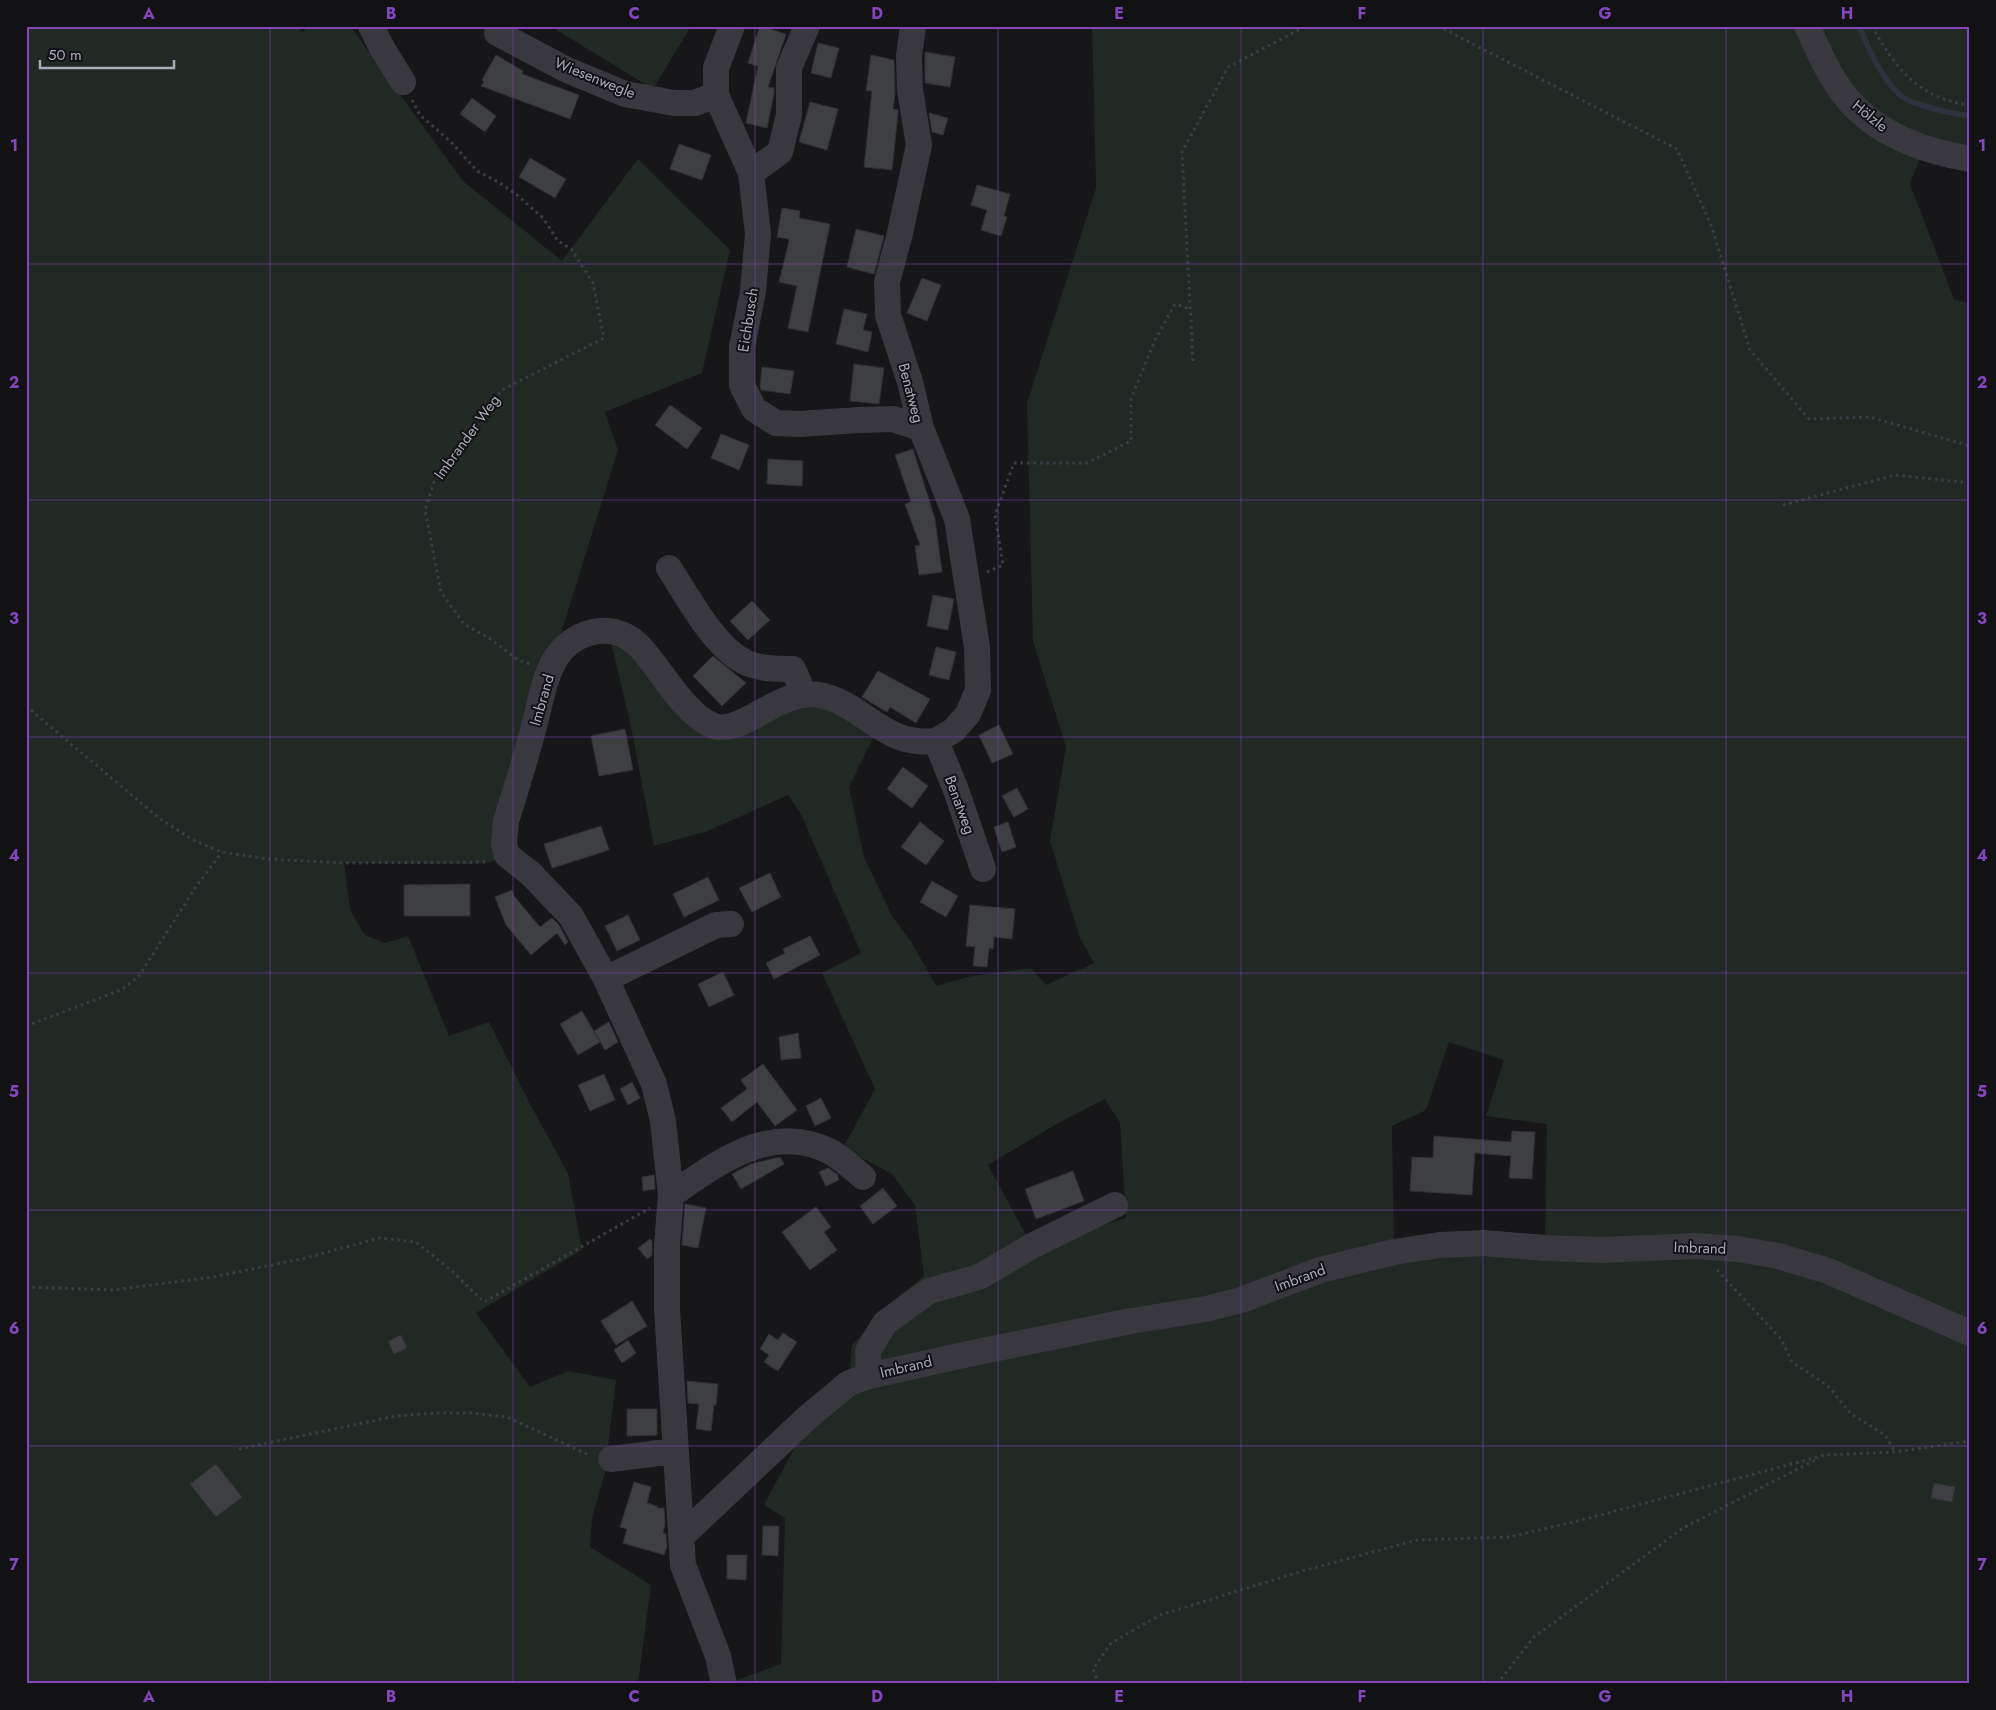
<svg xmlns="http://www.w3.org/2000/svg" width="1996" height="1710" viewBox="0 0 1996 1710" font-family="Jost,sans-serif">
<rect width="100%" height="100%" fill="#171719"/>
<path fill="#202923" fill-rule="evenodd" d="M26,26H298L302,32L310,26H350L463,181L562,261L638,159L730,250L702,373L605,412L618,450L549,672L507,855L490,862L469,864L344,863L350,910L365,935L385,943L408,936L449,1036L489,1022L531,1106L568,1173L582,1250L476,1313L530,1387L568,1371L616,1380L605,1473L592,1518L590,1547L651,1585L638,1684H26Z
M550,26H691L653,89Z
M1092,26H1970V159L1924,148L1910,184L1954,299L1970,304V1684H726L781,1664L785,1518L764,1505L796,1445L849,1383L852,1345L893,1301L924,1276L915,1205L892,1174L843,1148L875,1089L822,973L861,953L801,814L788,795L708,831L654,846L630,722L608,630L715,726L804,694L879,726L849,787L864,857L892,916L912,943L936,986L972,976L1031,968L1046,985L1094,963L1080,938L1050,841L1066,747L1033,641L1027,403L1096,188ZM1449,1042L1504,1060L1486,1116L1547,1124L1545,1248L1394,1252L1392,1126L1426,1110ZM1105,1099L1120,1123L1126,1218L1032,1246L988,1165L1060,1122Z"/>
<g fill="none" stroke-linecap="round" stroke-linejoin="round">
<path stroke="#2c333e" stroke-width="5.5" d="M1859,26C1869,50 1881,77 1900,95C1911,105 1954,114 1970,116"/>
</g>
<path fill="#3e3f43" stroke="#313135" d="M760,26L786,34L768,87L774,88V93L767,128L746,123L758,66L748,63Z
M818,43L839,48L831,78L811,73Z
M925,52L955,57L950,87L925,83Z
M496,55L523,71L522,74L579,95L570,119L481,86L484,82L482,80Z
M871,55L894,60L895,93L893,109L898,110V113L892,170L864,167L872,91H866Z
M472,98L496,116L485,132L460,114Z
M810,102L838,109L827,150L799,142Z
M929,113L948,118L943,135L932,132Z
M679,144L711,155L702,180L670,169Z
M530,158L566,179L555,198L519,177Z
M977,185L1010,194L1004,216L1007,217L1001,236L981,230L987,210L971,205Z
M782,208L800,211L799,218L830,224L808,332L788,328L797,286L779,282L789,241L788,239L777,237Z
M856,229L884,236L874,274L847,267Z
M922,278L941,285L927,321L907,313Z
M844,309L867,314L863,330L872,332L868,352L836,344Z
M854,364L884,368L879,404L850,401Z
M762,367L794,371L790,394L761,390L760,386Z
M670,405L702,428L687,449L655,425Z
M721,434L749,445L739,470L711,458Z
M913,449L935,519L942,572L919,575L915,546L920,545L905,504L911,502L895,455Z
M768,459L803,461L802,486L767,484Z
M933,595L954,599L948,630L927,626Z
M752,601L770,620L748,640L730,621Z
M936,647L956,652L949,680L929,675Z
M713,656L746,683L722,706L693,676Z
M878,671L930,699L916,723L890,707L887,712L862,697Z
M999,725L1013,754L992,763L979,735Z
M625,729L633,770L599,776L591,736Z
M903,767L928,786L912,808L887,789Z
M1017,788L1028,809L1014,817L1002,796Z
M920,822L944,841L926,865L901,847Z
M1008,822L1016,847L1002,852L994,827Z
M601,826L609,850L552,868L544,844Z
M770,873L781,897L752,912L739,888Z
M708,877L719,900L684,917L673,894Z
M932,881L958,896L946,917L920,902Z
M470,884V916H404V885Z
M512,890L514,896L540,927L552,918L559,925L568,942L565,945L557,933L531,955L506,925L495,897Z
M970,905L1015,909L1012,939L994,937L993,949L989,948L987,967L973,966L975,947L966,946Z
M628,915L640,940L617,951L605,926Z
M810,936L820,955L774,979L766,963L785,953L783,949Z
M723,972L734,995L709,1007L698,984Z
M582,1011L600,1042L578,1055L560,1024Z
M609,1022L618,1042L605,1050L594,1031Z
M798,1033L801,1058L781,1060L779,1037Z
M763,1064L797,1110L775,1126L757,1102L732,1122L721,1108L747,1089L741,1080Z
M604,1074L615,1100L590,1111L578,1085Z
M632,1082L640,1098L628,1105L620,1089Z
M821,1098L831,1118L815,1126L806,1106Z
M1512,1131L1535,1132L1532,1179L1509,1178L1511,1156L1475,1153L1472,1195L1410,1191L1412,1157L1433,1158L1434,1136L1511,1142Z
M780,1157L784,1164L741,1189L732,1174L751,1164Z
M828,1168L837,1174L839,1180L826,1186L819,1172Z
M1073,1171L1084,1201L1036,1219L1025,1189Z
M654,1175L655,1189L643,1191L642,1177Z
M883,1188L897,1206L873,1224L860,1206Z
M685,1204L706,1208L698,1248L682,1245Z
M816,1207L831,1227L824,1232L837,1250L810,1270L782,1232Z
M650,1239L652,1241V1255L647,1259L638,1248Z
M632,1301L647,1326L616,1345L601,1321Z
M783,1333L797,1342L778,1371L764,1362L769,1355L760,1349L769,1334L778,1340Z
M401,1335L407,1348L394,1354L388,1341Z
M628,1340L636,1353L622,1363L614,1350Z
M687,1381L718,1384L716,1405H714L711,1431L696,1429L699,1404L688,1403Z
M627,1409H657V1435L627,1436Z
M216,1464L242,1497L216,1517L190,1484Z
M634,1482L651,1487L647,1503L657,1506V1508H664L665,1523L663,1533L666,1534L667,1547L664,1555L623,1543L627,1529L620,1527Z
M1934,1483L1955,1487L1952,1502L1931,1498Z
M763,1526H779L778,1556L762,1555Z
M727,1555H747L746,1580L727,1579Z"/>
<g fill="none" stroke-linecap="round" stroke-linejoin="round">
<path stroke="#3d3e45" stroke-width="3" stroke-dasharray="2.5 4" stroke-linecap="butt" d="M1438,26L1677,149L1711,225L1750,350L1809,419L1870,417L1970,446
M1872,26C1895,68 1919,99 1970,105
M412,100L420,115L451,142L477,171L500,183L517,195L543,218L558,241L571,249L593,283L604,338L502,390L460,443L434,482L425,510L441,592L451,606L464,624L492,640L518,660L530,664
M1193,361L1182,152L1228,67L1306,26
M1783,505L1895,475L1970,483
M987,572L1003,565L995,515L1014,463H1087L1131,441V399L1155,340L1175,304L1190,309
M26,706L159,818L195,841L222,852L268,859L344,863L488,862
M26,1026L121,990L139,976L195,888L222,852
M1717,1270L1781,1339L1792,1362L1827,1385L1851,1414L1885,1435L1895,1452
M26,1287L113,1290L213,1277L306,1258L379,1238L416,1242L452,1271L484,1302L650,1208
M239,1449L396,1416L435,1413H472L507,1417L591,1456
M1099,1684L1093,1669L1111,1643L1160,1615L1299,1572L1417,1540L1509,1537L1578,1521L1825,1455L1895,1452L1970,1441
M1497,1684L1534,1637L1683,1528L1819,1458"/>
<path stroke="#38383e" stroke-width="26" d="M371,26L382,48L403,82
M913,26L909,56L910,90L919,145L900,233L887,282L888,315L910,382L921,428L957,519L977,647L978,690L968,714L954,730L936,741L956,790L983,869
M1807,26C1820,54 1833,86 1856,108C1886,138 1929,152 1970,159
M497,33L567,70L625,94L674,103H695L716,95V68L732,26
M716,95L751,173L758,234L753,291L742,347V385L754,409L776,423L799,424L859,420L893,419L921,428
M751,173L780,152L789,115V68L807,26
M669,568C688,597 713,645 743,661C757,669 777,669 793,669L804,694
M606,979L716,925L731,924
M671,1195C718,1163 770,1122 829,1151C841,1157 853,1169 863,1177
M869,1376L868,1351L885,1323L929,1291L979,1277L1032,1246L1115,1205
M611,1459L675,1451
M682,1536L808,1417L849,1383L869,1376L968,1354L1131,1321L1206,1309L1241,1300L1320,1270L1394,1252L1440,1245L1484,1243L1545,1248L1602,1250L1695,1246L1738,1249L1778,1256L1828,1271L1970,1333
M724,1684L718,1656L683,1565L667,1309V1245L671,1195L663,1121L654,1084L606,979L571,916L531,874L507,855L504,844L506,821C516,789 526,758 534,726C540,705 543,681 554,661C571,632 610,619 637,644C660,666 683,715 714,726C744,736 782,684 824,696C868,708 884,747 936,741"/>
</g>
<path fill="none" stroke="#8445be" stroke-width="1" stroke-opacity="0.55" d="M270,26V1684M513,26V1684M755,26V1684M998,26V1684M1241,26V1684M1483,26V1684M1726,26V1684M26,264H1970M26,500H1970M26,737H1970M26,973H1970M26,1210H1970M26,1446H1970"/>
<g text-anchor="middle" stroke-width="4" stroke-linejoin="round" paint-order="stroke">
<g font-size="15" fill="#a8abb9" stroke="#121214">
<text transform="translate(595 78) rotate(22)" y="5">Wiesenwegle</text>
<text transform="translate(1870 116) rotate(39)" y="5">Hölzle</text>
<text transform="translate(748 320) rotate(-81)" y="5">Eichbusch</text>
<text transform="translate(911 393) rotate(75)" y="5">Benatweg</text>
<text transform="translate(467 437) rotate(-54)" y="5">Imbrander Weg</text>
<text transform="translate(542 700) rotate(-74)" y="5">Imbrand</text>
<text transform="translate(960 805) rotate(70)" y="5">Benatweg</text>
<text transform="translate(1700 1248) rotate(2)" y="5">Imbrand</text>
<text transform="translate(1300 1278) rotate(-20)" y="5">Imbrand</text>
<text transform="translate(906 1367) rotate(-13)" y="5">Imbrand</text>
</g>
</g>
<rect width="1996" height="1710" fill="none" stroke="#121214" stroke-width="55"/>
<path d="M40 60v8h134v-8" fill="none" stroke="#a8abb9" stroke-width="2.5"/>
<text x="48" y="60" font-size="15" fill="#a8abb9" stroke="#121214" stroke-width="4" paint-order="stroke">50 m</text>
<rect x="28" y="28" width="1940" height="1654" fill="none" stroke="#8445be" stroke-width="2"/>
<g font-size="16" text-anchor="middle" font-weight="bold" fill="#8445be">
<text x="149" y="19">A</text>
<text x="391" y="19">B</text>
<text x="634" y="19">C</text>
<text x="877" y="19">D</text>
<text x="1119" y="19">E</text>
<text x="1362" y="19">F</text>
<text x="1605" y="19">G</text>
<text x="1847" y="19">H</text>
<text x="14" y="151">1</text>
<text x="1982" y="151">1</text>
<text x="14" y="388">2</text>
<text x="1982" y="388">2</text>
<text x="14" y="624">3</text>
<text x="1982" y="624">3</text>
<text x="14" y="861">4</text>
<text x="1982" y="861">4</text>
<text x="14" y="1097">5</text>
<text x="1982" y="1097">5</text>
<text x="14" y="1334">6</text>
<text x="1982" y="1334">6</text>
<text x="14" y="1570">7</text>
<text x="1982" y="1570">7</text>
<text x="149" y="1702">A</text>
<text x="391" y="1702">B</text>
<text x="634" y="1702">C</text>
<text x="877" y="1702">D</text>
<text x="1119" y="1702">E</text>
<text x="1362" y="1702">F</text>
<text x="1605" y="1702">G</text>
<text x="1847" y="1702">H</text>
</g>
</svg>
